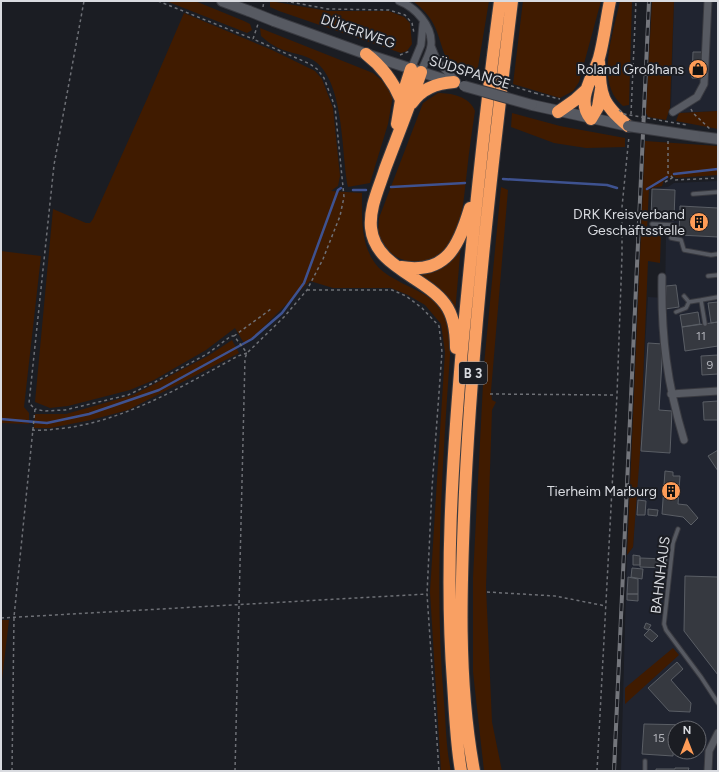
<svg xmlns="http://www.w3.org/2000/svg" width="719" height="772" viewBox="0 0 719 772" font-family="Figtree,sans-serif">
<rect width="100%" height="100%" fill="#1b1d23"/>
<path fill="#202430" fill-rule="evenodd" d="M674,1H718V111L679,113L671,108Z
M718,181V771H621L627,555L633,547L648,297L665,298L666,233L650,229L652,189L668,187L674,183ZM675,728H699V752H675Z"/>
<path fill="#401b00" d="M166,1H195L244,21L250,24L252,30L247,33Z
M270,1L328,11H389L404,17L410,23L412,44L407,51L401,53L279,11L270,7Z
M413,1H489L477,73C440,67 447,55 435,27C430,16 422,8 413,1Z
M523,1H601L579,82L573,91L560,98L513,84Z
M620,1H632L629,105L623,106C594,83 614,32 620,1Z
M652,1H674L670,108L666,120L648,117L646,113Z
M184,13L272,50L315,71L322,79L333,108L340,176L338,186L331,191L362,193C362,220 360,247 379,268C390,279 414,288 427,296C435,301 444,309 447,318C451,330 450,343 450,355C442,470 434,586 444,702C446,725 446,748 451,771H441L430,592L445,352L441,324L425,305L408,295L391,288H333L310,281L245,345L235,328L206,350L154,380L130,390L68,406L50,408L35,402L53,209L86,223H90L93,219L147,99Z
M260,28L373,73L386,84L393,95L388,124L370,183L348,187C341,153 345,80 313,60C301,53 285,53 273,45C269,43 265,39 261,36Z
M438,93C452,93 470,97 475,111C472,131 469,151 467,171C464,196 463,220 452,242C439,267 397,269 384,244C382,241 379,237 378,234C378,229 379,223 379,218L423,103Z
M718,111V129L676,121L679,113Z
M512,113L560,126L625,138V147L586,148L554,143L511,127Z
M645,141L718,146V175L676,178L673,176L664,180L662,186L649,189L647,229L661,234L660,263L648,261L640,453L633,547L627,555Z
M501,187L508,190L491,391L492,400L496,402L492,410L486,587L492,722L502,771H484L473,672V577L484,365Z
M461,244L455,313L411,271Z
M1,251L41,256L24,407L29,413V424L1,423Z
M232,340L239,353L128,410L91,420L50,428H34L35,414H66L133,395L208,356Z
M1,620H9L1,688Z
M673,648L679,655L625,704V688Z"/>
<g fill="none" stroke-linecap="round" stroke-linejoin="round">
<path stroke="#3e5290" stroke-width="2.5" d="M674,174L718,169
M503,179L607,185L617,188
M391,187L465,183
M647,189L667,177
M353,190H366
M1,419L47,423L89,414L159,390L252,339L282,313L304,283L338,190L341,188"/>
</g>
<path fill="#363940" stroke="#5a5e65" d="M693,52H703L702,79L692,78Z
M652,189L675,190L674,220L651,219Z
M680,206L718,208V237L679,235Z
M676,285L679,307L665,309L666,286Z
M718,302V322L711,323L708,303Z
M698,312L700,324L682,327L680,315Z
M718,322V346L685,351L682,327Z
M648,343L663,344L659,410L672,411L670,453L641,451Z
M718,355V374L702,375L701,356Z
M718,401V420H704L703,402Z
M718,450V471L708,456Z
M665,471L673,472V476H680L678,504L687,505L698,518L691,525L683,517L662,514Z
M638,500L646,501L645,515H637Z
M648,509L658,510L657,516L648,515Z
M633,555L640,556V565H633Z
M640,558L667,559L666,568L640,567Z
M632,568L643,569L642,579L631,577Z
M685,576L718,577V675L684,631Z
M628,577L638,579V594H627Z
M627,594H638V601L627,600Z
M646,623L651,625L648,630L644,628Z
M650,629L658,636L652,642L644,635Z
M677,662L683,669L671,680L691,703L690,712L669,711L648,688Z
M644,724L691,725V728H675L673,756L642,754Z
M675,768H689L688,771H656V769H675Z"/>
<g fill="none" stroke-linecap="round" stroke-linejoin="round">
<defs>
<path id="lane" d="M693,194L718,192
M652,224L672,225L671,238L681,240L684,250L711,255L718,254
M708,276L718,275
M684,296L689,302L701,300
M676,312L686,308L689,302
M705,324L701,300L718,297
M678,529L673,543L664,624L666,630L701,677L718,703
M645,771V761"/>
<path id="street" d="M399,1C415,7 433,26 431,45C430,54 424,63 421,72
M431,46L437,61L457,82
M411,69L421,45L423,24
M673,112L697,97L704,84L708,1
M662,277C661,336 667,384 684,440
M671,394L718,391
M708,771L709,751L718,733"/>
<path id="secondary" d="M222,1L249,11
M274,21L366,54L452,82
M532,105L628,126
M695,136L718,139"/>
<path id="highway" d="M366,54C383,67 393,81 401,100
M599,62C601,97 601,102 628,126
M421,72C410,105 397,137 385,169C379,188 369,208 371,228C375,267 424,276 445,304C454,316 456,333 456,348
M601,89L598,107L591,119C575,101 593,77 599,58C604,40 606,20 610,1
M412,103C422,88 438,83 454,82
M558,112L575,100L586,90
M397,124L401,100L411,69
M401,267C447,275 459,245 470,208
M461,771C456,742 455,712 453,682C445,575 452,467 461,360C472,240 484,120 500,1
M474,771C457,680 461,584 465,492C473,328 492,164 512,1"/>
</defs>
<use href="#lane" stroke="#393a40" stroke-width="5.5"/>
<use href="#street" stroke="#393a40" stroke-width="9"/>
<use href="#secondary" stroke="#393a40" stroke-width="12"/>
<use href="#highway" stroke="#393a40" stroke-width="14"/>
<path stroke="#6e7076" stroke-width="1.5" stroke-dasharray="3 3" stroke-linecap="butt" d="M158,1L253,39
M285,1L328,9L389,10L405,15L412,23L414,33
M263,7L264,1
M400,55L410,51
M453,67L465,72
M535,93L560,99
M691,109L693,113L710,129
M631,114L636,1
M668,141V173L675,180L718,178
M665,182L672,178
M307,290H392L406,296L422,308L439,326L442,352L432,488L427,594
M234,336L271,309
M490,394L616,395
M32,430C43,431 54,429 66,428C128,419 183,386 238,356L247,353L234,336H231L207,354L155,382L128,395L65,410L44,411L35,409
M487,592L555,596L606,606
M1,618L427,594L439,771
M12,771L14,617L35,409L29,403L54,165L84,1
M235,771L245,358L247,353L284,317L307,290L323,259L340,216L344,197L335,107L324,78L317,69L310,64L253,39L258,24
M597,771L617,395L622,255V207L629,136"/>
<use href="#lane" stroke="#575a62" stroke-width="3.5"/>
<use href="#street" stroke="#575a62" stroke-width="7"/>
<use href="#secondary" stroke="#575a62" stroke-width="10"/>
<use href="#highway" stroke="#f9a063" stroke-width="12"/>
<defs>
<path id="rail" d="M614,771L649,1"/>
</defs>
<use href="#rail" stroke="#74767c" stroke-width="4"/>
<use href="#rail" stroke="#1b1d23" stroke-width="2.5" stroke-dasharray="8" stroke-linecap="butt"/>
<defs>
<path id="secondary-bridge" d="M249,11L274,21
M464,86L532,105
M628,126L695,136"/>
</defs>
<use href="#secondary-bridge" stroke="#393a40" stroke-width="12" stroke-linecap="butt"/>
<path stroke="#6e7076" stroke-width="1.5" stroke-dasharray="3 3" stroke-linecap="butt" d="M465,72L535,93
M619,110L624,114L687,125"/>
<use href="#secondary-bridge" stroke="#575a62" stroke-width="10"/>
</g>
<defs>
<symbol id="shop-disc" viewBox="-11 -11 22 22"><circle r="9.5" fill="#fe9c57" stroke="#1b1d23"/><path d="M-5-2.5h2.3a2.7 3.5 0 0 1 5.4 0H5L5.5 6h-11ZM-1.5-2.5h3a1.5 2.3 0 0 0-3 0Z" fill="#111"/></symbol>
<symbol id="building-disc" viewBox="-11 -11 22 22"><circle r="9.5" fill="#fe9c57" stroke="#1b1d23"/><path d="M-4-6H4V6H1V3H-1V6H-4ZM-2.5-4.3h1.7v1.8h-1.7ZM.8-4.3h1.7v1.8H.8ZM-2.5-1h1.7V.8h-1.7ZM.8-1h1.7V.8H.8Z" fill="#111"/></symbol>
</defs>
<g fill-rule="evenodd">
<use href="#shop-disc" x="687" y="58" width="22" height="22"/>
<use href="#building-disc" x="688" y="211" width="22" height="22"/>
<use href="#building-disc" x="660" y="480" width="22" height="22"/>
</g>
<g text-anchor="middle" stroke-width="4" stroke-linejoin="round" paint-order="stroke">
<g font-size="12" fill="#b0b2b8">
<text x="701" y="340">11</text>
<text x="710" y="369">9</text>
<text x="659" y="742">15</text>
</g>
<rect fill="#1b1d23" stroke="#a0a2a7" stroke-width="1" x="459" y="362" width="28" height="22" rx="3"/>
<g font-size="13" font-weight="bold" fill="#d9dbe0">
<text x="473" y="378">B 3</text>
</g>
<g font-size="14" fill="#d9dbe0" stroke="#1b1d23">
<text transform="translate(358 31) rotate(19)" y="5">DÜKERWEG</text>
<text transform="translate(470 72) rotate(17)" y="5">SÜDSPANGE</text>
<text transform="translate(660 575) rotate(-83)" y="5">BAHNHAUS</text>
</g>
<g font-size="14" fill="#d9dbe0" stroke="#1b1d23" text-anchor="end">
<text x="684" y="74">Roland Großhans</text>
<text x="685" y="219">DRK Kreisverband<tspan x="685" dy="16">Geschäftsstelle</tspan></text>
<text x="657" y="496">Tierheim Marburg</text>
</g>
</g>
<rect width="719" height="772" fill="none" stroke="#d9dbe0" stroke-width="4"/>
<g transform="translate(687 740)"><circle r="19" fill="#1b1d23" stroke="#67696f"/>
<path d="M0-3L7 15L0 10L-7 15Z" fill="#fe9c57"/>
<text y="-6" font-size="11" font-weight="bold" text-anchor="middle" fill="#d9dbe0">N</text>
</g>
</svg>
